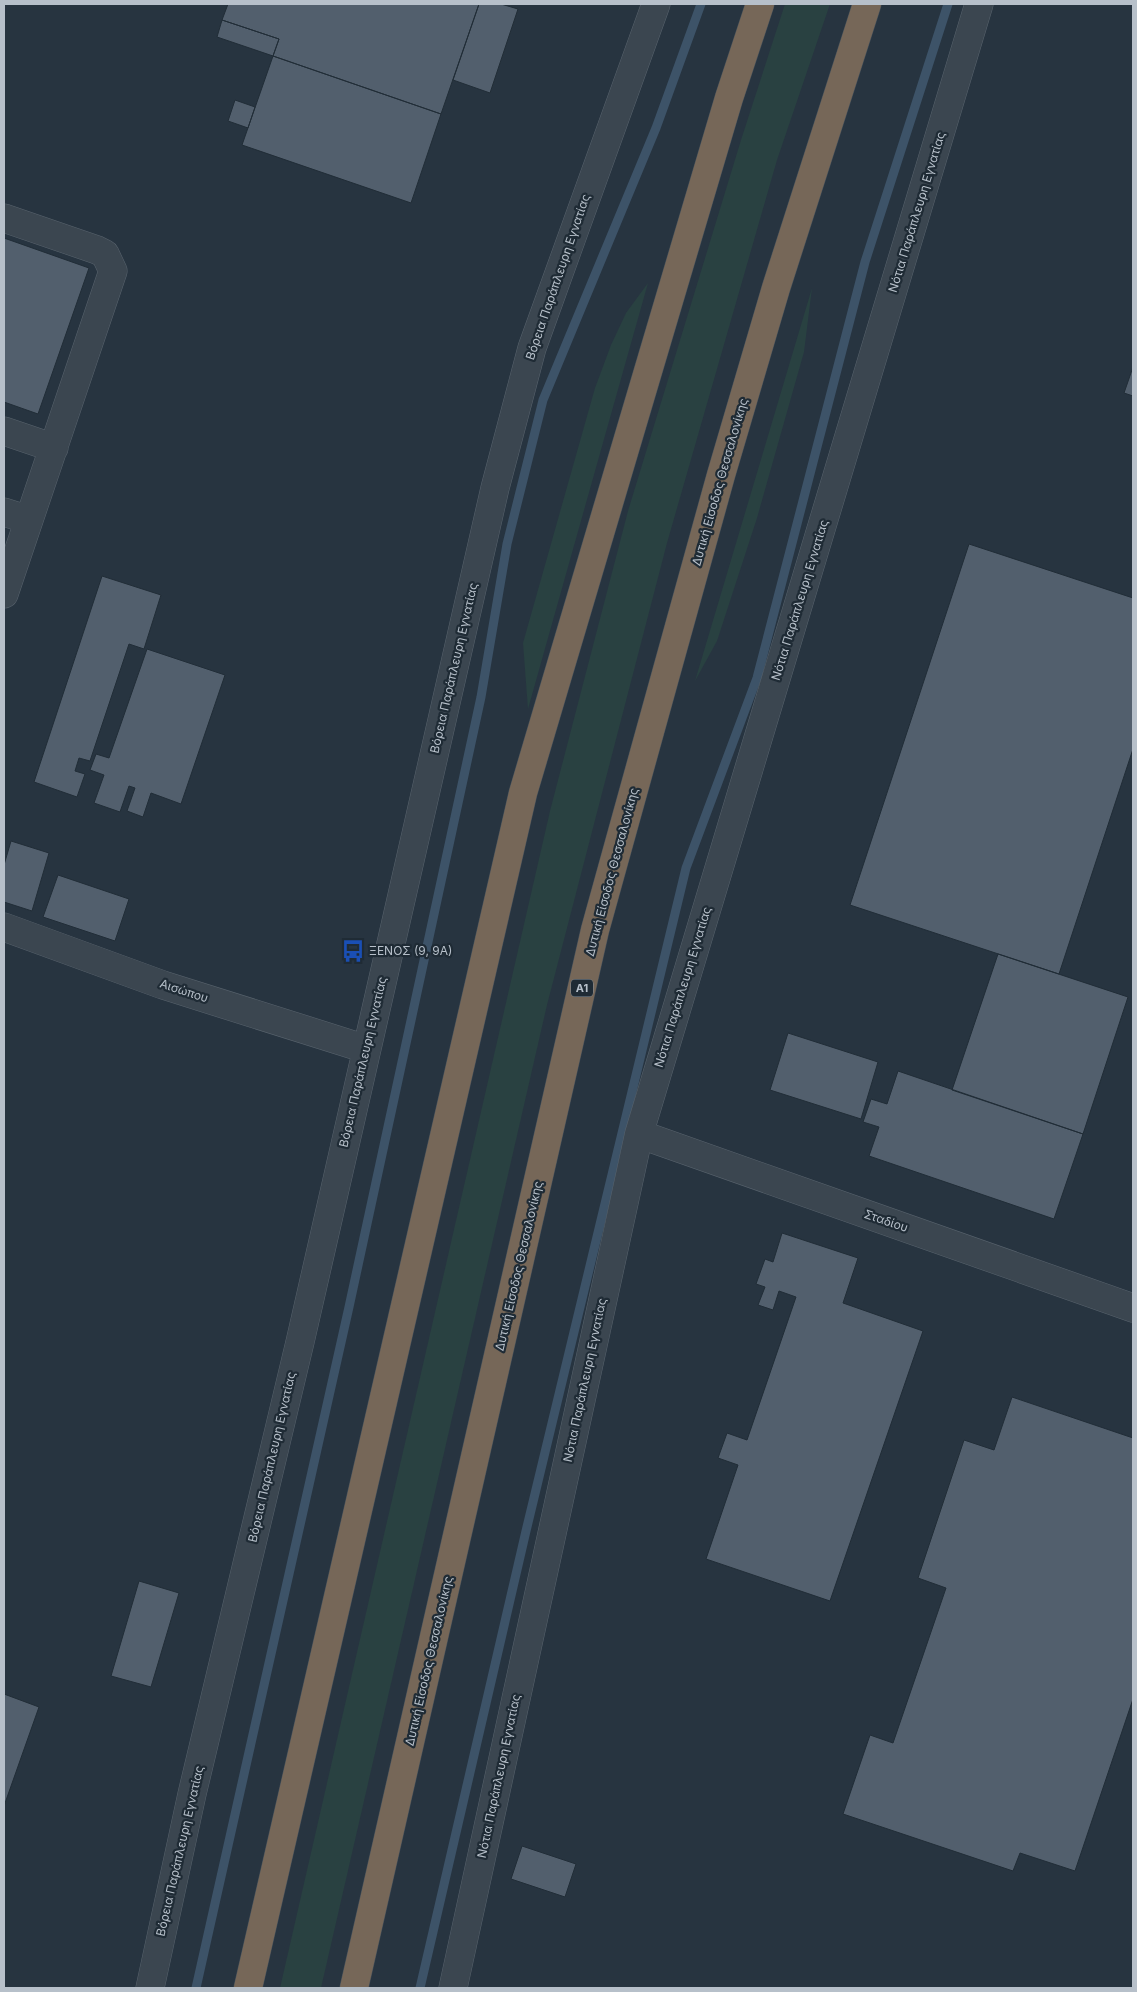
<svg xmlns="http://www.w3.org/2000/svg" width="1137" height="1992" viewBox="0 0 1137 1992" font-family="Inter,sans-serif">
<rect width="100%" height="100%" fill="#273440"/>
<path fill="#294141" d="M785,4H830L777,160L667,543L547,1005L321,1988H280L550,811L628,511L741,140Z
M648,283L528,709L523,643L595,388L611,345L626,313Z
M812,288L804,352L757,518L717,641L695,681Z"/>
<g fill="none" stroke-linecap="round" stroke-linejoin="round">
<path stroke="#3d5368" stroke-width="9" d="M196,1988L349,1307L481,697L507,544L543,400L656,128L701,4
M420,1988L526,1531L686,868L757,678L865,262L948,4"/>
</g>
<path fill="#525f6d" stroke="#212d37" d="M228,4H479L441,114L273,56L279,39L222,20Z
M479,4H501L518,9L490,93L453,80Z
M222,20L279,39L273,56L217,37Z
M273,56L441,114L411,203L242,145Z
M235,100L255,107L248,128L228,121Z
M4,238L89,268L38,414L4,402Z
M1133,367V396L1124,393Z
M969,544L1133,598V749L1059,974L850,905Z
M102,576L161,595L144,649L129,644L90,761L79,758L75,771L85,774L77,797L34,782Z
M147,649L225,675L181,804L151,793L143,817L127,811L135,788L129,786L120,812L94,803L104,775L90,770L96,754L109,758Z
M11,841L49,853L32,911L4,902V865Z
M58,875L129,899L115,941L43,917Z
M998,954L1128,997L1083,1134L952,1090Z
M788,1033L878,1062L861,1119L770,1090Z
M898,1071L1083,1134L1054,1219L869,1156L879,1127L863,1122L871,1099L887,1104Z
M782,1233L858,1258L843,1303L923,1331L830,1601L706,1559L738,1465L718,1458L727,1433L747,1440L796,1297L779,1291L773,1310L758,1305L765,1287L756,1284L765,1259L773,1262Z
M1012,1397L1133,1438V1699L1075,1871L1020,1853L1013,1871L843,1814L870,1735L893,1743L946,1588L918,1578L964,1440L994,1450Z
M139,1581L179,1593L151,1687L111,1676Z
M4,1694L39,1707L4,1806Z
M522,1846L576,1864L565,1897L511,1879Z"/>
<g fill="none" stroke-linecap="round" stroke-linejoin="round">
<defs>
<path id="minor" d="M4,218L97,250L105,254L113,271L4,594
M4,431L54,448
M4,512L29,520
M4,927L163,985L366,1049
M639,1134L1133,1308
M150,1988L192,1794L300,1342L495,488L532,348L656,4
M453,1988L639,1134L979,4"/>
<path id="highway" d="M248,1988L523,793L729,98L760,4
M354,1988L595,930L721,475L776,288L867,4"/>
</defs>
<use href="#minor" stroke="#58636d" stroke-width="29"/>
<use href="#highway" stroke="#45505a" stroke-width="29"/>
<use href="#minor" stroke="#3b4650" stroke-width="28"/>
<use href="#highway" stroke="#766758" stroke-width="28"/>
</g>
<defs>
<symbol id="bus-bare" viewBox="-9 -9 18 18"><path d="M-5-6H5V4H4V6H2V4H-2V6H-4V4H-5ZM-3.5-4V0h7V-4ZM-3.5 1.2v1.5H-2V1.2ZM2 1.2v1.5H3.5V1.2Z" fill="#1a4fb4" stroke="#1f2b35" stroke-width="2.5" paint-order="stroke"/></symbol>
</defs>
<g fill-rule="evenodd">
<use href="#bus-bare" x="337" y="935" width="32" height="32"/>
</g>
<g text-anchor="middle" stroke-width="4.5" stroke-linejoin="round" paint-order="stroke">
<rect fill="#1f2b35" stroke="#89939d" stroke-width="1" x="571" y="979.5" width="22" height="17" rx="4"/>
<g font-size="11" font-weight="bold" fill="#b7c0ca">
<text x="582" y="992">Α1</text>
</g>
<g font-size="12" fill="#b7c0ca" stroke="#1f2b35">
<text transform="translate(917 212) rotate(-73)" y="4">Νότια Παράπλευρη Εγνατίας</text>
<text transform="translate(558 277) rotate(-71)" y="4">Βόρεια Παράπλευρη Εγνατίας</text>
<text transform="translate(720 482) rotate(-74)" y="4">Δυτική Είσοδος Θεσσαλονίκης</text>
<text transform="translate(800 600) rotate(-73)" y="4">Νότια Παράπλευρη Εγνατίας</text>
<text transform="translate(454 668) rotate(-77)" y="4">Βόρεια Παράπλευρη Εγνατίας</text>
<text transform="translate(612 872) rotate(-75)" y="4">Δυτική Είσοδος Θεσσαλονίκης</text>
<text transform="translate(683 987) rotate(-73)" y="4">Νότια Παράπλευρη Εγνατίας</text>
<text transform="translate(184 991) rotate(18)" y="4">Αισώπου</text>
<text transform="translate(363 1062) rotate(-77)" y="4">Βόρεια Παράπλευρη Εγνατίας</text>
<text transform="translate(886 1221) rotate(19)" y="4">Σταδίου</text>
<text transform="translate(519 1266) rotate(-77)" y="4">Δυτική Είσοδος Θεσσαλονίκης</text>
<text transform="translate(585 1380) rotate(-78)" y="4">Νότια Παράπλευρη Εγνατίας</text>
<text transform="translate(272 1457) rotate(-77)" y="4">Βόρεια Παράπλευρη Εγνατίας</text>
<text transform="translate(429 1661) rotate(-77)" y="4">Δυτική Είσοδος Θεσσαλονίκης</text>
<text transform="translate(499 1776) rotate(-78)" y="4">Νότια Παράπλευρη Εγνατίας</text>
<text transform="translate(180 1851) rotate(-77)" y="4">Βόρεια Παράπλευρη Εγνατίας</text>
</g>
<g font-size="12" fill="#b7c0ca" stroke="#1f2b35" text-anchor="start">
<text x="369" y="955">ΞΕΝΟΣ (9, 9Α)</text>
</g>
</g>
<rect width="1137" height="1992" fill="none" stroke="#b7c0ca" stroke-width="10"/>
</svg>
